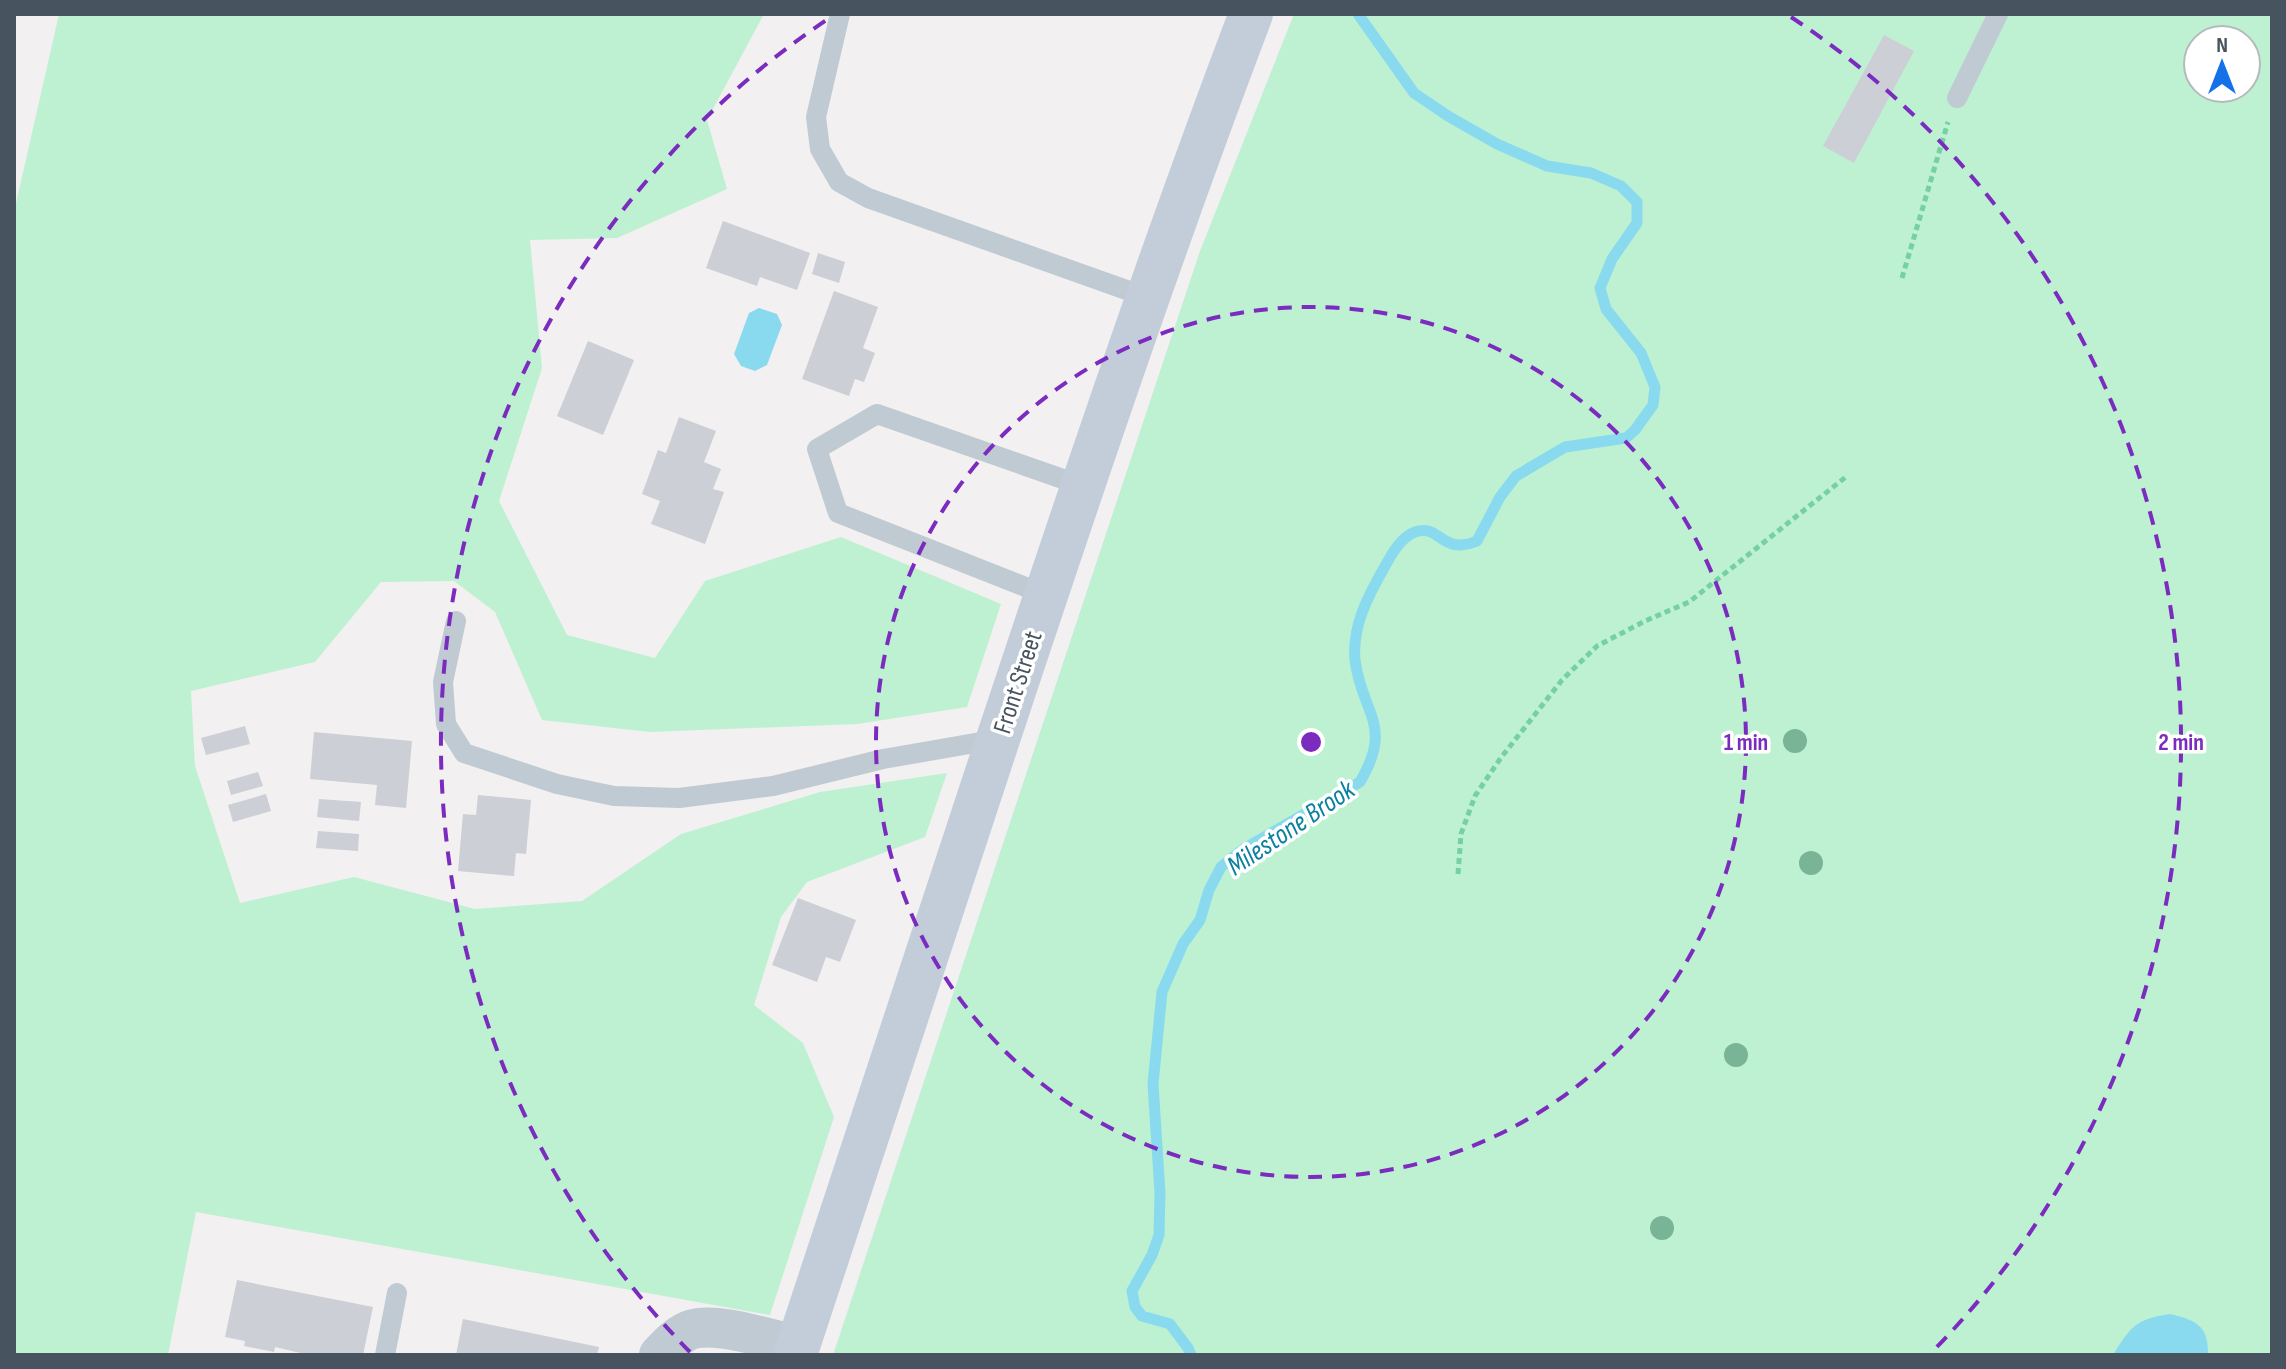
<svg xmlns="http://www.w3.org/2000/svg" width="2286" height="1369" viewBox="0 0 2286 1369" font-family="'Sofia Sans Condensed',sans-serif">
<rect width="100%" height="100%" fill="#f2f0f0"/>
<path fill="#bef1d1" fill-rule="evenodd" d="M59,14H764L707,120L727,189L617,238L530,240L542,368L499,501L567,635L655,658L705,581L841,537L1001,604L967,707L857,724L650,732L542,720L495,612L454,581L381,582L315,662L191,691L195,766L240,903L354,877L475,909L582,901L681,834L820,792L947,773L925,837L807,882L781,917L754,1005L803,1043L834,1117L770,1315L196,1212L168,1355H14V212Z
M1294,14H2272V1355H833L1200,251ZM2198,40H2246V88H2198Z"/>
<path fill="#8adaef" d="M759,308L777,314L782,325L767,365L755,371L741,366L734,354L749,313Z
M2170,1314C2195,1320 2209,1325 2208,1355H2113C2131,1326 2136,1319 2170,1314Z"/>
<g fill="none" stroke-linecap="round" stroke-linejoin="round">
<path stroke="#8adaef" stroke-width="11" d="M1191,1355L1188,1348L1170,1324L1142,1316L1135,1307L1132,1291L1152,1255L1159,1235L1160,1193L1153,1084L1162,992L1183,944L1200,920L1209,890L1221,867L1242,850L1360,782C1394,724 1362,715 1355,660C1352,626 1368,596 1384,568C1391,555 1401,537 1415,532C1440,523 1441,556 1477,541L1500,497L1516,476L1565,447L1626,438L1635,430L1653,405L1655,387L1641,353L1606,309L1600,288L1612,259L1637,223V202L1621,186L1591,173L1547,166L1497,144L1448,116L1414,93L1358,14"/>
</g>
<path fill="#cccfd5" d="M1884,35L1914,51L1854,163L1823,146Z
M723,221L810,253L797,290L760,277L757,286L706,268Z
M818,253L845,262L839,283L812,274Z
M834,291L878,307L863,348L875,353L864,382L855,379L849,396L802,379Z
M588,341L634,360L603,435L557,416Z
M679,417L716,431L704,462L721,469L713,489L724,492L705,544L651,524L660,501L642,494L658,450L666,453Z
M245,726L250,744L206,755L201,738Z
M314,732L412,741L406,808L375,805L377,785L310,779Z
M258,772L263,786L231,795L227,781Z
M266,794L271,811L233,822L228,805Z
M478,795L531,800L526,854L516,853L514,876L458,871L463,814L476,815Z
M319,799L361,802L359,821L317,817Z
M318,831L359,834L358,851L316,848Z
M798,898L856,920L840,962L826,957L817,982L772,965Z
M237,1280L373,1307L363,1355H309L275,1347L274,1352L244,1346L245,1341L225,1337Z
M463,1319L599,1347L597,1355H456Z"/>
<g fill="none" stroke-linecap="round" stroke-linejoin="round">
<path stroke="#75d0a3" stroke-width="5" stroke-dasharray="6 4" stroke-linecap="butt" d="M1902,278L1948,122
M1458,874L1461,834L1475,796L1500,759L1562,680L1597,646L1645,621L1689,602L1847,476"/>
<path stroke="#c0cad2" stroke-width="20" d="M840,14L816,117L820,149L839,182L868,198L1149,298
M1957,98L1998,14
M1046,595L838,513L817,449L877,414L1083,486
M456,621L443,682L446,724L464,753L557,784L614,796L679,798L773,786L883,759L998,739
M385,1355L397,1293"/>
<path stroke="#c0cad2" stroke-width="40" d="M659,1355C668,1345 679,1333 693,1329C720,1322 770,1340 798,1345"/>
<path stroke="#c2cdd9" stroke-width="44" d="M795,1355C862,1147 931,940 1000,733C1080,492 1161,251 1251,14"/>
</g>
<g fill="#78b495">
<circle cx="1795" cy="741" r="12"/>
<circle cx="1811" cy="863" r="12"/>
<circle cx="1736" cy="1055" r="12"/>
<circle cx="1662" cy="1228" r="12"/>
</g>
<g fill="none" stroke="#7b2cbf" stroke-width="4" stroke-dasharray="14 10">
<circle cx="1311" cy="742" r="435"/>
<path d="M690 1352A870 870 0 0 1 831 17M1791 17A870 870 0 0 1 1932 1352"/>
</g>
<g text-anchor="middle" stroke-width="7" stroke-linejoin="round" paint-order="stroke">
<g font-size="26" fill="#47535e" stroke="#fff">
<text transform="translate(1017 682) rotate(-72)" y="9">Front Street</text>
</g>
<g font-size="28" font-style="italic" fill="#0a81a0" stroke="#fff">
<text transform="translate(1290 827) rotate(-34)" y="10">Milestone Brook</text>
</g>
</g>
<circle cx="1311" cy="742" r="12" fill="#7b2cbf" stroke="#fff" stroke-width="4"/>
<g font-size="24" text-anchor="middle" font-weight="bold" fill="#7b2cbf" stroke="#fff" stroke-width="7" stroke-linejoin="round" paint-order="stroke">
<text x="1746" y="750">1 min</text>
<text x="2181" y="750">2 min</text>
</g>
<rect width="2286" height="1369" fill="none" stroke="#47535e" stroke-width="32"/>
<g transform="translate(2222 64)"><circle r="38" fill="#ffffff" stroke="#b5babf" stroke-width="2"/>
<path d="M0-6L14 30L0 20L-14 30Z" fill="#1471e8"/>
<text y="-12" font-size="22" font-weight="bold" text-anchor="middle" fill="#47535e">N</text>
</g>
</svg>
